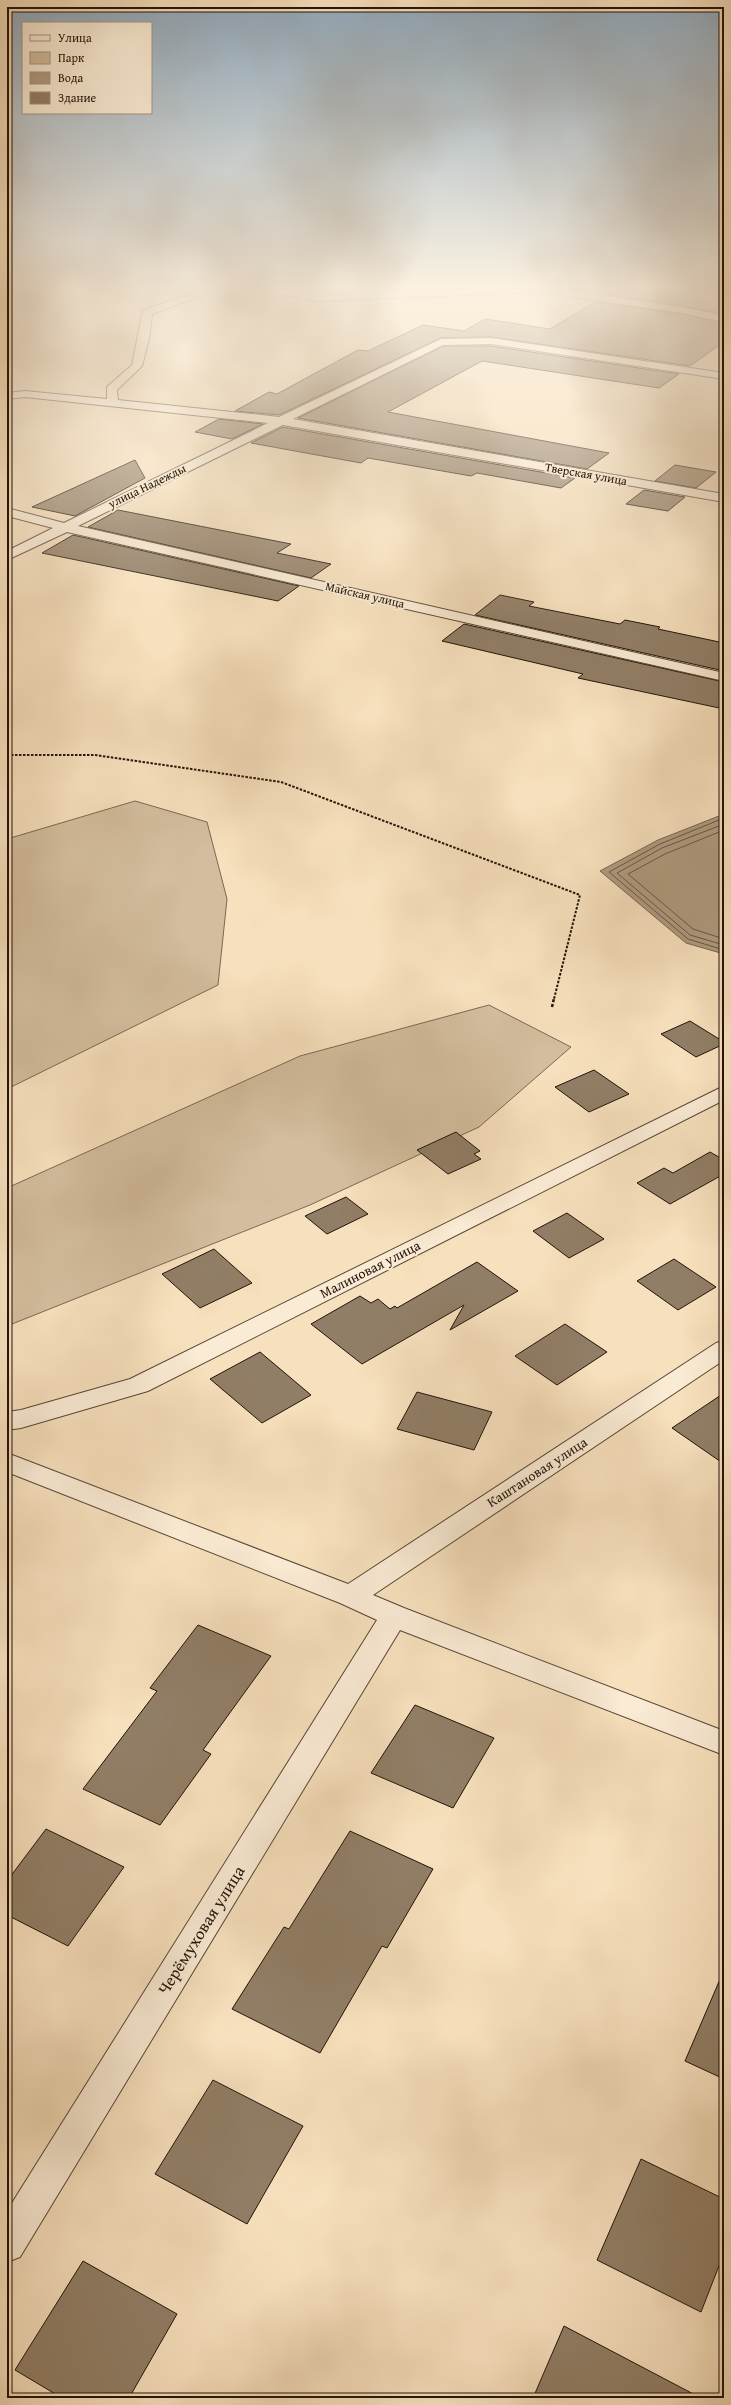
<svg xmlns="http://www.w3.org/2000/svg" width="731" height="2405" viewBox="0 0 731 2405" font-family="'Gentium Book Plus',serif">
<rect width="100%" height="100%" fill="#f7e0bd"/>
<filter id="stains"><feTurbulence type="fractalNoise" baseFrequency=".005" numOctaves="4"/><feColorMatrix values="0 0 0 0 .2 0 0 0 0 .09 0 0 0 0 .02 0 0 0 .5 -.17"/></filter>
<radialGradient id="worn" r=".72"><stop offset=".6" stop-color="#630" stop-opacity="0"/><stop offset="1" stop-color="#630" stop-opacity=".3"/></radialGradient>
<path fill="#d3bd9e" stroke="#7a6853" d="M135,801L207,822L227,899L218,985L7,1089V839Z
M489,1005L571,1047L479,1127L310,1205L7,1326V1188L300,1056Z"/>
<path fill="#af9a7f" stroke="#77644f" d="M724,814V954L686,943L600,871L658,840Z"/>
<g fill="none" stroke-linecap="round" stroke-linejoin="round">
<path stroke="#685644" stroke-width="1" d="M724,818L660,844L609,872L688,939L724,950
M724,824L662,848L617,873L690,935L724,945
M724,830L665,854L628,874L693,929L724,939"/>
</g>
<path fill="#917e66" stroke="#221308" d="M617,289H724V314L682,306L607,295Z
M595,302L682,314L724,323V342L690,366L491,337L441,338L279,415L235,411L269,392L277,394L358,350L368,351L423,325L464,331L485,319L550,329Z
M443,346H491L679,374L659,388L482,361L388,412L609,453L587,469L298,418Z
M219,419L263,424L232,439L195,432Z
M283,427L575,478L561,488L477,473L471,476L368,458L361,463L251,443Z
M135,460L145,478L75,516L32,507Z
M675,465L716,472L696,488L655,481Z
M644,490L685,497L668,511L626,504Z
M118,510L291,544L277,553L331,564L311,578L88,527Z
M73,535L299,586L278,601L42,553Z
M500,595L534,602L529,606L620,624L625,620L660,627L658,629L724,643V671L475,615Z
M464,624L724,682V709L578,678L583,674L442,641Z
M690,1021L724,1042V1044L696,1057L661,1034Z
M594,1070L629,1094L589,1112L555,1087Z
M456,1132L480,1151L474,1154L481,1159L448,1174L417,1150Z
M710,1152L724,1160V1174L670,1204L637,1183L664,1168L673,1173Z
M346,1197L368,1214L327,1234L305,1216Z
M567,1213L604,1239L569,1258L533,1231Z
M214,1249L252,1283L200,1308L162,1274Z
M674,1259L716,1287L678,1310L637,1281Z
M477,1262L518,1291L450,1330L464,1305L362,1364L311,1324L360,1296L371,1303L378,1299L390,1309L395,1306L397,1308Z
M565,1324L607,1352L557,1385L515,1356Z
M260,1352L311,1395L262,1423L210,1379Z
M417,1392L492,1412L474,1450L397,1429Z
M724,1393V1464L672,1428Z
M198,1625L271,1656L203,1750L211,1754L160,1825L83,1789L157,1691L150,1688Z
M415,1705L494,1738L453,1808L371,1773Z
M46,1829L124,1867L68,1946L7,1915V1881Z
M350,1831L433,1869L387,1948L382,1946L320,2053L232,2009L284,1927L289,1929Z
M724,1970V2079L685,2061Z
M213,2080L303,2126L247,2224L155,2174Z
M641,2159L724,2199V2253L701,2312L597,2260Z
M83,2261L177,2314L129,2398H62L15,2370Z
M564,2326L701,2398H533Z"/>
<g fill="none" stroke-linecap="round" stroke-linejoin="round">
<defs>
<path id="minor" d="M207,289H220L152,314L149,339L142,366L117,390L118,400L279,417L441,339L491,338L724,373V379L491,344L443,345L293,419L724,494V502L283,425L78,526L724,673V681L67,532L7,560V551L53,528L7,516V508L64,523L268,423L25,397L7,399V393L25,391L107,399V387L132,365L143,310Z
M265,289H283L316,295L477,289H557L682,307L724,316V322L682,313L540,292L316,301L270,292Z
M724,1086V1100L148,1391L21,1428L7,1430V1412L21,1410L130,1379Z
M724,1341V1360L373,1595L404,1608L724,1731V1755L400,1630L20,2257L7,2262V2211L377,1620L340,1603L7,1472V1453L348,1584L716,1343Z"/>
</defs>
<use href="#minor" stroke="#574635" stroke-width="2"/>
<path stroke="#221308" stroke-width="2" stroke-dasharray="2.5 1.5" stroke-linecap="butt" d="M7,755H95L281,782L580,895L554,999"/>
<path stroke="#221308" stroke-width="2.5" stroke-dasharray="3 2" stroke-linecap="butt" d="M552,1007L554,998"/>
<use href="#minor" fill="#faebd4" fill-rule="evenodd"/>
</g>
<linearGradient id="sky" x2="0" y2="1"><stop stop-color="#91aabe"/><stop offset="0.46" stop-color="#fbf1e1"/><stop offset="1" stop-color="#fbf1e1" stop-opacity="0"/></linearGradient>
<rect width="731" height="625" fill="url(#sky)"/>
<g text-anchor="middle" stroke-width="4" stroke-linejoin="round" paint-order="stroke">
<g font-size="12" fill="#221308" stroke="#faebd4">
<text transform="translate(586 474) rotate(10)" y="4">Тверская улица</text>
<text transform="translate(147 486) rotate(-26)" y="4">улица Надежды</text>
<text transform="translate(365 595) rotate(13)" y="4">Майская улица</text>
</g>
<g font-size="14" fill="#221308" stroke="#faebd4">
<text transform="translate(370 1269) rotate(-27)" y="5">Малиновая улица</text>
<text transform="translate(537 1472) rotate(-33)" y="5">Каштановая улица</text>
</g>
<g font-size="17" fill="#221308" stroke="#faebd4">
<text transform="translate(201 1930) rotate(-58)" y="6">Черёмуховая улица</text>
</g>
</g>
<rect width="731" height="2405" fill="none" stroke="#f7e0bd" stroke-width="24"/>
<rect x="8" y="8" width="715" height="2389" fill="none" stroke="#221308" stroke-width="2"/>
<rect x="12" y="12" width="707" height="2381" fill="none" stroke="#221308"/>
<rect x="22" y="22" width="130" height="92" fill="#faebd4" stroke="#a49582"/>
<rect x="30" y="35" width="20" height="6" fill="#faebd4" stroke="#a49582"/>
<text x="58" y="42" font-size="12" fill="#221308">Улица</text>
<rect x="30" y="52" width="20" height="12" fill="#d3bd9e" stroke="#a49582"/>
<text x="58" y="62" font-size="12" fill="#221308">Парк</text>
<rect x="30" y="72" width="20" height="12" fill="#af9a7f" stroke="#a49582"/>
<text x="58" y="82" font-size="12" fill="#221308">Вода</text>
<rect x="30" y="92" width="20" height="12" fill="#917e66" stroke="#a49582"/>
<text x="58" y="102" font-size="12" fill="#221308">Здание</text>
<rect width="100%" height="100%" filter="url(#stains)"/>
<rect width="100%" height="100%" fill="url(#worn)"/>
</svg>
